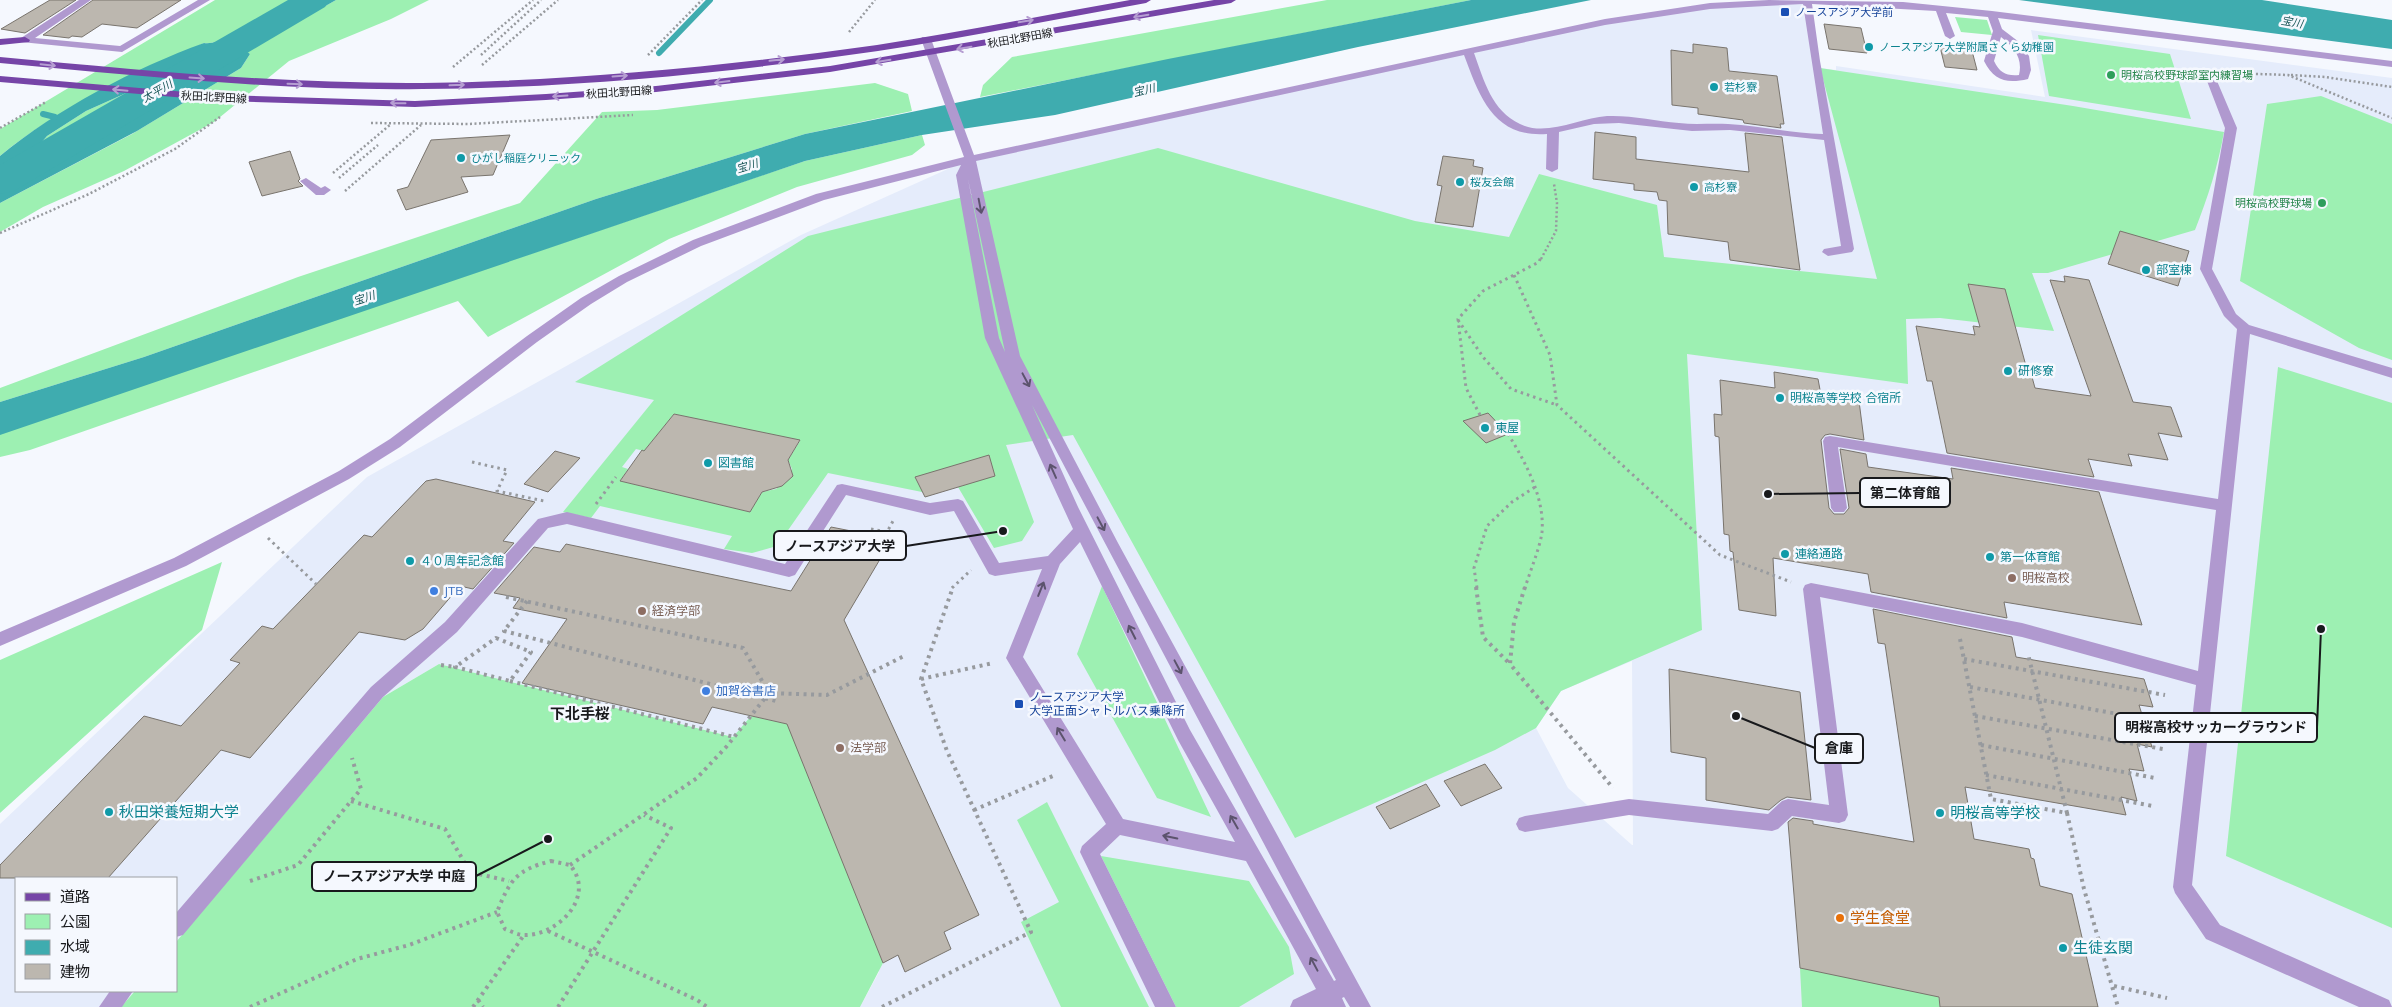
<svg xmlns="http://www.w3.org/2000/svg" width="2392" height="1007" viewBox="0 0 2392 1007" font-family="Mulish,'Noto Sans JP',sans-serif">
<rect width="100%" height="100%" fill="#f5f8fe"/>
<path fill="#e5ecfb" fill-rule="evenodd" d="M1807,1L1820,68L1836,70V66L2045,97L2031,30L2392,78V1007H860L879,972L734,737L439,664L383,697L176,942V878H16V991H135L121,1007H0V824L367,477L801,235L970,159L1605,22L1710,6ZM1632,661L1633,845H1632L1568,788L1536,728L1561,691Z"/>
<path fill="#9df0b2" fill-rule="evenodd" d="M215,0H290C270,12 227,46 204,43C134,76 60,106 0,156V129Z
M336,0H429L391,19L289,61L214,122L124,171L43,207L0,232V203L132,134L241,68L250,54L245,51Z
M1327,0H1471L980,97L983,85L1012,57Z
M1955,17L1987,20L1992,35L1961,32Z
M2038,35L2170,54L2191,119L2049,96Z
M198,61L225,63L118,126L55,158L29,157L47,136L86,111Z
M1820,68L2073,106L2224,132C2218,166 2208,197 2195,230L2048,273H2032L2054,331L1940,318L1906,319L1908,384L1687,354L1702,630L1561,691L1536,728L1495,750L1295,838L1073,435L1006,445L1034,522L1022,541L994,548L958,487L967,484L922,492L828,473L777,546L752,553L724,549L732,536L600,506L591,518L563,512L654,400L575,382L808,236L1158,148L1415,221L1509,237L1539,174L1657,205L1664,257L1877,279ZM674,414L800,441L788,460L792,469L791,478L776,489L762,492L750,512L620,481L628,469L622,467L636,449L644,451Z
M875,83L908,94L912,111L805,134L596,199L144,357L0,402V388L298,277L520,203L602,112L657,110Z
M2321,96L2392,124V360L2359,348L2240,281L2267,104Z
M922,135L925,145L912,155L797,187L669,239L488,337L458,301L30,450L0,457V433L805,161Z
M2278,367L2392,403V928L2226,856Z
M222,562L202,630L0,813V660Z
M1102,586L1211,817L1157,798L1077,654Z
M439,664L733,737L751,716L789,724L883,963L860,1007H121L135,991H176V942L383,697Z
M1047,802L1149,1007H1061L1021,922L1059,902L1017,820Z
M1101,856L1249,881L1289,947L1294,974L1239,1007H1176Z
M1929,933L1940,1007H1802L1800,968Z"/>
<path fill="#3facaf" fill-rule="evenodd" d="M290,0H336L246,51L250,54L241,68L137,131L0,203V156C57,109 135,68 204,43C227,46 270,12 290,0ZM198,61L224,63L118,126L55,158L29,157L47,136L86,111Z
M1471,0H1591L1358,47L1055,115L922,135L805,161L0,435V402L144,357L596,199L805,134L1168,59Z
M2019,0H2262L2392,20V49Z"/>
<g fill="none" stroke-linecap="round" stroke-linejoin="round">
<path stroke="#3facaf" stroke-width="6" d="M659,53L710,0
M43,114L55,117"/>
<path fill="#3facaf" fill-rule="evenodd" d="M288,0H330L325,7L14,191L0,194V165Z"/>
</g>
<path fill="#bcb7af" stroke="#79746d" d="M50,0H76L25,33L1,29Z
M93,0H181L137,28L102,24L82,37L72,36L69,38L43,35Z
M1824,24L1861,28L1867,53L1829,49Z
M1939,43L1971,47L1977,70L1945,67Z
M1693,44L1727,48L1729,71L1777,76L1784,124H1780L1781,128L1744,123L1743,120L1698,114V108L1672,105L1671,50L1693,53Z
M1595,132L1636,137V159L1749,172L1745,133L1782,137L1800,270L1730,260L1728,242L1668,234L1667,201L1659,200L1657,192L1634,190V184L1593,179Z
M510,135L493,175L461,177L468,192L406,210L397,190L408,187L431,140Z
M290,151L300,179L298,181L303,186L262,196L249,162Z
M1443,156L1474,160L1473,166L1483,168L1473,227L1435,222L1442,186L1437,185Z
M2120,231L2189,251L2178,286L2108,264Z
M2064,276L2089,280L2133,402L2171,407L2182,437L2158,433L2168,460L2128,454L2132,466L2088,459L2094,477L1947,453L1932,381H1927L1916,326L1975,335L1973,326L1980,327L1968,284L2005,289L2026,366H2029L2035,388L2091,396L2050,280L2065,282Z
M1774,372L1818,379L1821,395L1859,401L1864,440L1830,434L1825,435L1821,440L1829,508L1834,514H1844L1849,508L1840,449L1866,454L1868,467L1953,479L1951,468L2099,492L2142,625L2004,602L2007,618L1871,592L1868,574L1773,558L1776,616L1739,610L1733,552L1730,551L1729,535L1724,534L1719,437L1715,436L1714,414L1722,415L1720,380L1775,388Z
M1488,413L1508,434L1486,443L1463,421Z
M674,414L800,440L788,460L793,476L782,486L762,492L750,512L620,481L642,450L644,451Z
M555,451L580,458L548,492L524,484Z
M989,455L995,476L925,497L915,477Z
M436,479L535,502L503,541L514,543L473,589L460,586L423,629L405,640L359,632L250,758L221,750L108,878H0V865L144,716L181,726L240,663L230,660L262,626L273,629L364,535L372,537L426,481Z
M831,527L892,539L844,620L979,915L944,932L951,949L905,972L898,955L883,963L787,724L712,707L703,724L522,683L567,619L513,608L520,598L494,593L534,547L560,552L566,544L791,591Z
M1873,609L2012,637L2016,657L2144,679L2153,707L2139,705L2152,747L2137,744L2144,771L2129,769L2137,801L2121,797L2126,815L1965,787L1974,839L2029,849L2031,858L2034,859L2040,886L2072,894L2098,1007H1940L1939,997L1800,968L1788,822L1793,818L1813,821V824L1914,842L1885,644L1878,643Z
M1669,669L1800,692L1811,800L1787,797L1781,800L1769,810L1706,800V758L1671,752Z
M1485,764L1502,788L1461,806L1444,781Z
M1426,784L1440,806L1390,829L1376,807Z"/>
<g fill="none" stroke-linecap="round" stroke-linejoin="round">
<path stroke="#979a9e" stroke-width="2.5" stroke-dasharray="2 2.5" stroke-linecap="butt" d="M849,32L875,0
M481,55L541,0
M648,55L702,0
M482,65L558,0
M453,67L533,0
M2229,73L2288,75L2392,118
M2291,75L2325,77L2392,87
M371,123L469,124L633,115
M0,128L46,102
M333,173L391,124
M339,178L378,145
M345,191L421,125
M0,233L89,194L175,149L220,117
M1541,259L1556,231L1557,203L1554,184"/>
<path stroke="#979a9e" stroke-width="3" stroke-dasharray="2.5 4" stroke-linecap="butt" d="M1514,275L1550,355L1557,405L1720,555L1791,582
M1458,320L1483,357L1511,389L1557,405
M1480,415L1466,388L1458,319L1483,291L1539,262L1541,257
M1508,434C1525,461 1545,498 1542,532C1540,548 1530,571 1525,588
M472,462L507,470L497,491L544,501
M596,504L616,477
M871,529L887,532L893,521
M268,538L316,584
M952,588L971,570
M1477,588L1474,568L1487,526L1512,502L1535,487"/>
<path stroke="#979a9e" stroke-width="4" stroke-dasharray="3 4.5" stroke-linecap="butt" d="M1476,587L1483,637L1510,664
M1525,587L1514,622L1510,664L1613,788
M506,597L743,648L769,693
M527,601L504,631L776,701
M496,638L531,652L510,681L455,667Z
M1960,639L1991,799L2067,813L2028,654
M1964,659L2165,695
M441,665L455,667
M921,679L993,663
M510,681L734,737
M1970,687L2167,723
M1975,716L2163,749
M1981,745L2155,778
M1986,775L2153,806
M351,801L445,829L470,872L509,881
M974,810L1053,776
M2067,813L2084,889L2118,1007
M551,861L570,865C597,897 557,936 524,935C517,935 511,931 505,929L497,912C510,880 516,870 551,861Z
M570,865L697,778L727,746L769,693L827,695L906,655
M250,881L298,865L361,789L352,758
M548,931L697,1000L707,1007
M2114,986L2167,998
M478,1000L483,1007
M250,1007L357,959L409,945L497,912
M473,1007L524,935
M558,1007L671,828L644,815
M882,1007L1031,932L947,751L921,679L953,587"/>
<path fill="#b099cf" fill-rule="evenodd" d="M79,0H91L35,38L120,46L198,0H210L122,52L21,42V38Z
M1769,0L1903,2L1992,11L2392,61V67L1998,18L2002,29L2019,42L2029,56L2031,70L2028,79C2007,84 1994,81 1984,61L1993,31L1988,17L1946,13L1955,36L1950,39L1945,36L1936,11L1812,4L1820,61L1854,249L1852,252L1828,256L1822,252L1824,249L1841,246L1824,140L1730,130L1692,131L1619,123L1594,124L1559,132L1558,169L1552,172L1546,169L1547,134C1494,138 1480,98 1464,55L976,161L1020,356L1118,543L1371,1007H1350L1344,997L1342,998L1346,1007H1290L1293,1000L1316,989L1246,861L1120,835L1100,854L1176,1007H1155L1080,852L1082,846L1106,824L1006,658L1042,569L995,576L989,574L954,511L930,515L846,495L795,575L789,577L567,524L548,528L457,632L383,697L183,935L176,937V913L371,687L445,622L538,519L567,512L785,564L837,485L842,484L930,503L958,499L963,501L999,563L1048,556L1073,529L985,338L956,175L961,165L824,200L701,246L627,282L591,304L537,342L400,447L349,479L186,566L0,646V632L174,558L339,471L390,439L527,336L581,298L619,276L693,240L816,194L964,157L921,39L922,37H930L931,39L974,155L1605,19L1710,3ZM1803,4L1823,134C1791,133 1760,126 1728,124C1711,123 1695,125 1679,123C1655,121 1631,115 1607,116C1580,118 1546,137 1520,124C1492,111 1484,81 1474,53L1605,25L1710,9ZM2001,37C2014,47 2023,58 2019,75C2006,76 2000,73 1994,61ZM968,179L1005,352L999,338ZM1032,405L1336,980L1334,981L1190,730L1078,507ZM1080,542L1178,740L1235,842L1123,819L1023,657L1060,564Z
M2212,78L2217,81L2237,128L2212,269L2236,314L2249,325L2392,368V378L2250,334L2192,885L2220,925L2389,1000L2392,1007H2359L2206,939L2175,893L2173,887L2196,685L2022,637L1820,597L1848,815L1845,821L1839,823L1792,816L1778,829L1772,831L1629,815L1525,832L1519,830L1516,824L1519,818L1525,816L1629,799L1768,814L1782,801L1788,799L1829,805L1803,589L1805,585L1811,583L2022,623L2198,671L2216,510L1838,447L1847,508L1844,512H1834L1831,508L1823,441L1825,437L1830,436L2218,499L2237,329L2224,316L2200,269L2225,128L2207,81Z
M306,178L321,188L325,186L331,190L324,195H316L300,181Z
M110,991H133L122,1007H99Z"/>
<path fill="#7645a7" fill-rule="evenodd" d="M1130,0H1151L1146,3C1057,19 968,37 878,51C727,73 574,88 422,89C281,91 141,76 0,63V57C140,70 280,84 422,83C573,81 726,66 877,45C961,32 1045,15 1130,0Z
M1214,0H1236L1231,3L830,72L656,92L546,100L415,107L221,101L0,82V76L221,95L415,101L546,94L656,86L830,66Z
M25,37L30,40L29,42L0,45V39Z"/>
</g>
<defs><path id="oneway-shaft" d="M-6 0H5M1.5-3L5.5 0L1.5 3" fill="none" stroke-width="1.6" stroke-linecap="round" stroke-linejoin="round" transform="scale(1.25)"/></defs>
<g stroke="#b69ed2">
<use href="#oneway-shaft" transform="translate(1141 16) rotate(170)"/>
<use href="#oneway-shaft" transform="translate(1026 21) rotate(-10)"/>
<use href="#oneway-shaft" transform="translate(964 48) rotate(170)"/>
<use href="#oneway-shaft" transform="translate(777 60) rotate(-6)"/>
<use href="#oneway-shaft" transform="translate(883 61) rotate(171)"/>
<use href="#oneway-shaft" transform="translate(48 65) rotate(6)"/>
<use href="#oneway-shaft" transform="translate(620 76) rotate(-4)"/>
<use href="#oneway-shaft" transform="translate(197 78) rotate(4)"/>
<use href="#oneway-shaft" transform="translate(722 82) rotate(173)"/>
<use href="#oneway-shaft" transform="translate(295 84) rotate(2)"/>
<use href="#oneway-shaft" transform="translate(457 85) rotate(-2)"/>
<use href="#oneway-shaft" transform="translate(120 90) rotate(-175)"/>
<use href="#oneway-shaft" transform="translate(560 96) rotate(176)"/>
<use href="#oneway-shaft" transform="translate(398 103) rotate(-179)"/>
</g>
<g stroke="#5c536d">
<use href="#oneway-shaft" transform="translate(980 206) rotate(79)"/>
<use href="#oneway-shaft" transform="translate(1026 380) rotate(62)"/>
<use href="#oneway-shaft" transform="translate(1053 471) rotate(-114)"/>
<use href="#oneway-shaft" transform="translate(1101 524) rotate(62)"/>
<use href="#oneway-shaft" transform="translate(1041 589) rotate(-68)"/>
<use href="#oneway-shaft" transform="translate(1132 632) rotate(-117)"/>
<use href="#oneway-shaft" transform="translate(1178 667) rotate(62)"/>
<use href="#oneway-shaft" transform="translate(1061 734) rotate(-121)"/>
<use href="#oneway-shaft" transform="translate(1234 822) rotate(-120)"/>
<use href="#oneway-shaft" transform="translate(1170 837) rotate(-168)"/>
<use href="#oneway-shaft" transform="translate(1314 964) rotate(-118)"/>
</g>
<g fill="#1a4fb4" stroke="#f5f8fe" stroke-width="2">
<rect x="1780" y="7" width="10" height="10" rx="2.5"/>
<rect x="1014" y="699" width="10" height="10" rx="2.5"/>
</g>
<g fill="#0f9aa8" stroke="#f5f8fe" stroke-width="2">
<circle cx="1869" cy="47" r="5"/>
<circle cx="1714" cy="87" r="5"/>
<circle cx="461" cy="158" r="5"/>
<circle cx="1460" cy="182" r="5"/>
<circle cx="1694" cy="187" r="5"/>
<circle cx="2146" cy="270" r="5"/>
<circle cx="2008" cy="371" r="5"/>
<circle cx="1780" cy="398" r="5"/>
<circle cx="1485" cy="428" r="5"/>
<circle cx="708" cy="463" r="5"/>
<circle cx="1785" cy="554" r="5"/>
<circle cx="1990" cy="557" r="5"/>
<circle cx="410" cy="561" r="5"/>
<circle cx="109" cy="812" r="5"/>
<circle cx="1940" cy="813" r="5"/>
<circle cx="2063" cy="948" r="5"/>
</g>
<g fill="#2e9e5b" stroke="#f5f8fe" stroke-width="2">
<circle cx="2111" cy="75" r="5"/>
<circle cx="2322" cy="203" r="5"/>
</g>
<g fill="#8d6e63" stroke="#f5f8fe" stroke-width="2">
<circle cx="2012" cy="578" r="5"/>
<circle cx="642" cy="611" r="5"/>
<circle cx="840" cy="748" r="5"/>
</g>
<g fill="#3f7fe0" stroke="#f5f8fe" stroke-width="2">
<circle cx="434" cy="591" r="5"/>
<circle cx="706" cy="691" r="5"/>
</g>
<circle fill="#e8710a" stroke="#f5f8fe" stroke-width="2" cx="1840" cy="918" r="5"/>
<g text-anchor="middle" stroke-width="5" stroke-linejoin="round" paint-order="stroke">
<g font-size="11" fill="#164399" stroke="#f5f8fe" text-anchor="start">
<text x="1795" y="16">ノースアジア大学前</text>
</g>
<g font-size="11" font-style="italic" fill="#165456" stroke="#f5f8fe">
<text transform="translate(2292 22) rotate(10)" y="4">宝川</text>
<text transform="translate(1144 90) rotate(-14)" y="4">宝川</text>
<text transform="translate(157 91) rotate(-30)" y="4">太平川</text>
<text transform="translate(747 166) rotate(-17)" y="4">宝川</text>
<text transform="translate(364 298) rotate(-18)" y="4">宝川</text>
</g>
<g font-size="11" fill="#18191c" stroke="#f5f8fe">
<text transform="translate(1020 38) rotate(-10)" y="4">秋田北野田線</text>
<text transform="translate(619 92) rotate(-4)" y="4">秋田北野田線</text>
<text transform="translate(214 97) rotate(3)" y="4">秋田北野田線</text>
</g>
<g font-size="11" fill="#0d838f" stroke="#f5f8fe" text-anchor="start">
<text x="1879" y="51">ノースアジア大学附属さくら幼稚園</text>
<text x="1724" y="91">若杉寮</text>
<text x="471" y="162">ひがし稲庭クリニック</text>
<text x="1470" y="186">桜友会館</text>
<text x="1704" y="191">高杉寮</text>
</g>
<g font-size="11" fill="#27864d" stroke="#f5f8fe" text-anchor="start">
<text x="2121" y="79">明桜高校野球部室内練習場</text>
<text x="2312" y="207" text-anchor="end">明桜高校野球場</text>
</g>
<g font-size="12" fill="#0d838f" stroke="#f5f8fe" text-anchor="start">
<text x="2156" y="274">部室棟</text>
<text x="2018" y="375">研修寮</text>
<text x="1790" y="402">明桜高等学校 合宿所</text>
<text x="1495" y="432">東屋</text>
<text x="718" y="467">図書館</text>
<text x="1795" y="558">連絡通路</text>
<text x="2000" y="561">第一体育館</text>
<text x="420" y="565">４０周年記念館</text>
</g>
<g font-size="12" fill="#785e54" stroke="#f5f8fe" text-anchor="start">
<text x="2022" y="582">明桜高校</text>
<text x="652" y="615">経済学部</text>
<text x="850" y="752">法学部</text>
</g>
<g font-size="12" fill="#366cbe" stroke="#f5f8fe" text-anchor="start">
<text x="444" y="595">JTB</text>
<text x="716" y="695">加賀谷書店</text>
</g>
<g font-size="12" fill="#164399" stroke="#f5f8fe" text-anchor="start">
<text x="1029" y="701">ノースアジア大学<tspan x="1029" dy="14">大学正面シャトルバス乗降所</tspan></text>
</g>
<g font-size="15" font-weight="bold" fill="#18191c" stroke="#f5f8fe">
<text x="580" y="719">下北手桜</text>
</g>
<g font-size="15" fill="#0d838f" stroke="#f5f8fe" text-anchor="start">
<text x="119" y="817">秋田栄養短期大学</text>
<text x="1950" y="818">明桜高等学校</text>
<text x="2073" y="953">生徒玄関</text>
</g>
<g font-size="15" fill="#c56008" stroke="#f5f8fe" text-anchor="start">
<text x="1850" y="923">学生食堂</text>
</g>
</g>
<path fill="none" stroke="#18191c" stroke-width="2" d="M1768 494L1860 493M1003 531L906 546M2321 629L2317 727M1736 716L1815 748M548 839L476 876"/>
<g fill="#18191c" stroke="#f5f8fe" stroke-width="2">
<circle cx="1768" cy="494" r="5"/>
<circle cx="1003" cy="531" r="5"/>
<circle cx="2321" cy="629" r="5"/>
<circle cx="1736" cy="716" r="5"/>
<circle cx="548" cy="839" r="5"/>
</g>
<g fill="#f5f8fe" stroke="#18191c" stroke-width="2">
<rect x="1860" y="478" width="90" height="29" rx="5"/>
<rect x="774" y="531" width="132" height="29" rx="5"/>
<rect x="2115" y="713" width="202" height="29" rx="5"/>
<rect x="1815" y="734" width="48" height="29" rx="5"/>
<rect x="312" y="862" width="164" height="29" rx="5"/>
</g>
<g font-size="14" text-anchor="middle" font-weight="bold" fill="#18191c">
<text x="1905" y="498">第二体育館</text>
<text x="840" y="551">ノースアジア大学</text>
<text x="2216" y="732">明桜高校サッカーグラウンド</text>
<text x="1839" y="753">倉庫</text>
<text x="394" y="881">ノースアジア大学 中庭</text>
</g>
<rect x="15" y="877" width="162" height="115" fill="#f5f8fe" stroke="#9d9fa4"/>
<rect x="25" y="893" width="25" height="8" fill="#7645a7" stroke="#9d9fa4"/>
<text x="60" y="902" font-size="15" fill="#18191c">道路</text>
<rect x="25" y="914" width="25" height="15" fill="#9df0b2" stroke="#9d9fa4"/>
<text x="60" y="927" font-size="15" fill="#18191c">公園</text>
<rect x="25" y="940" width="25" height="15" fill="#3facaf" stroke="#9d9fa4"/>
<text x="60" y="952" font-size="15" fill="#18191c">水域</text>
<rect x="25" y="964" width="25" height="15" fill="#bcb7af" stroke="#9d9fa4"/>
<text x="60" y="977" font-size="15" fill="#18191c">建物</text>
</svg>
